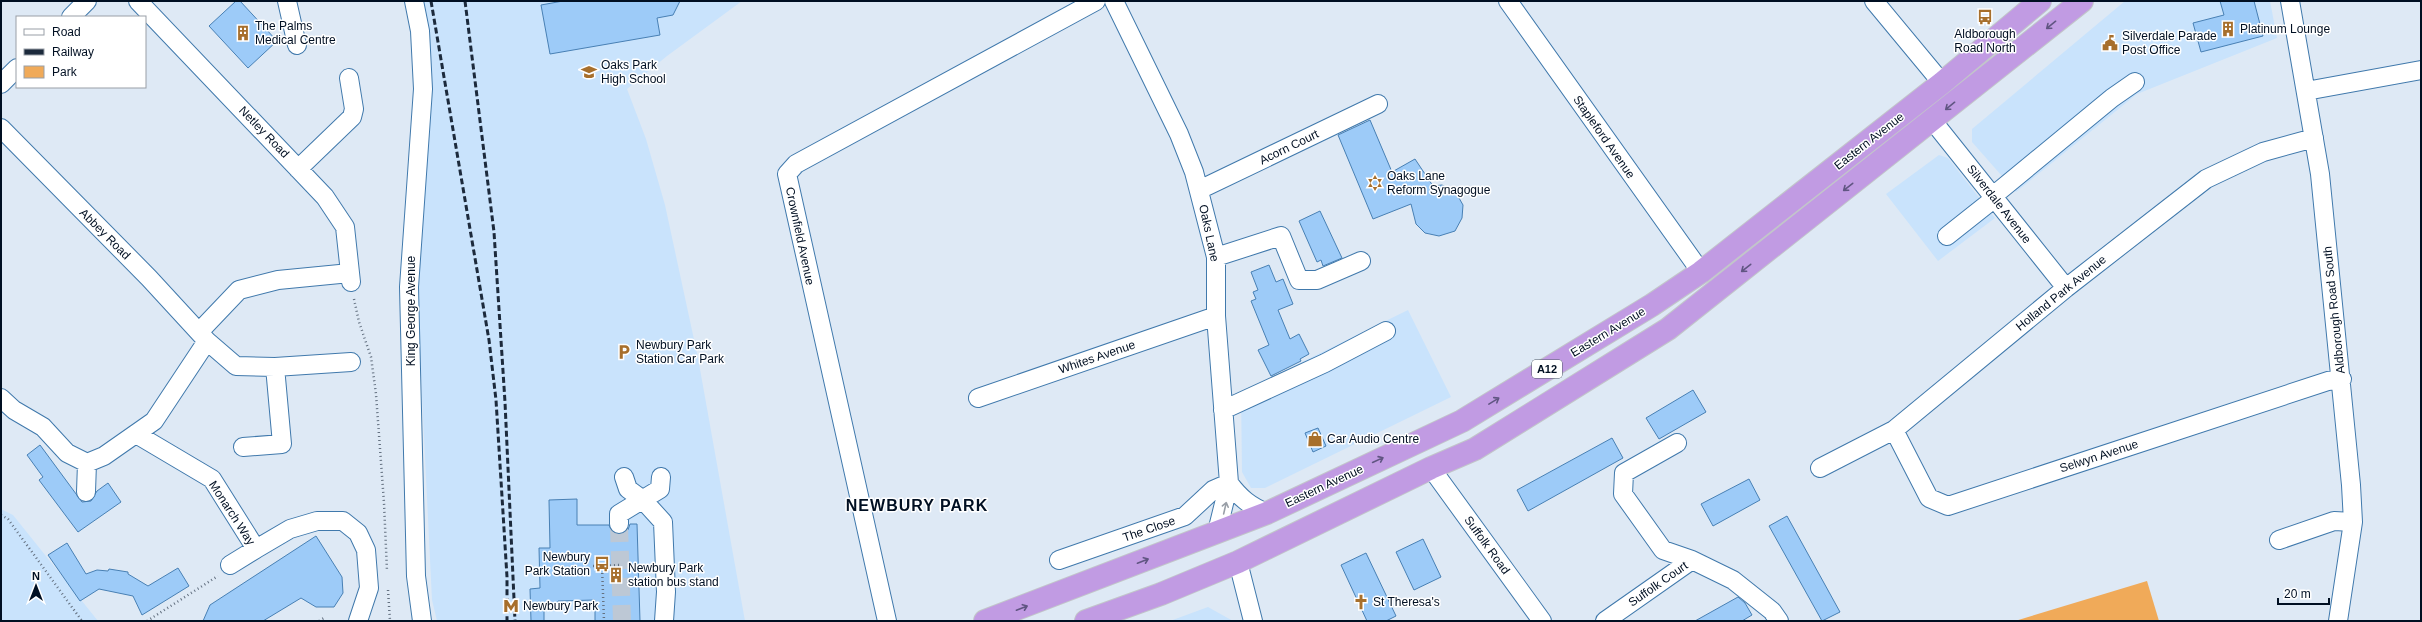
<svg xmlns="http://www.w3.org/2000/svg" width="2422" height="622" viewBox="0 0 2422 622" font-family="Helvetica,sans-serif">
<rect width="100%" height="100%" fill="#dee9f5"/>
<path fill="#c9e3fc" d="M419,1H742L667,56L627,89L646,139L665,205L698,358L745,621H437L432,600L417,294Z
M2125,1H2270L2277,38L2137,94L2016,192L1972,142V129Z
M1939,155L1948,158L1995,218L1938,261L1886,194Z
M1408,310L1451,397L1265,488H1251L1242,472L1241,392Z
M1,509L13,515L98,621H1Z
M1208,607L1233,621H1170Z"/>
<path fill="#f0aa59" d="M2147,581L2159,621H2015Z"/>
<path fill="#9dcbf8" stroke="#4880b4" d="M236,1H240L277,41L248,68L209,26Z
M563,1H680L673,15L657,18L660,35L550,54L541,5Z
M2220,1H2254L2263,36L2201,52L2193,23L2224,15Z
M1370,120L1392,172L1415,159L1433,186L1442,185L1455,191L1463,205L1462,218L1455,231L1439,236L1425,233L1416,224L1411,204L1373,219L1338,135Z
M1320,211L1342,258L1323,266L1321,260L1317,262L1299,221Z
M1269,265L1276,282L1283,279L1293,304L1278,310L1290,339L1299,334L1309,354L1300,359L1301,361L1271,376L1258,350L1269,345L1251,301L1256,299L1253,292L1258,290L1251,272Z
M1693,390L1706,412L1659,439L1646,418Z
M1318,428L1326,446L1313,452L1305,433Z
M1612,438L1623,458L1528,511L1517,490Z
M40,445L82,502L91,501L97,491L108,483L121,502L78,532L39,480L43,477L27,455Z
M1749,479L1760,500L1713,526L1701,504Z
M577,499V525H609L613,533L619,534L628,530L630,524H637L640,621H595V600L558,601V607H544V621H531L530,589L540,588L539,548H550L549,500Z
M1787,516L1840,612L1822,621L1769,526Z
M316,536L342,577L343,593L334,607H316L301,598L263,621H203L210,605Z
M1423,539L1441,577L1414,590L1396,552Z
M67,543L86,574L97,570L108,571L109,569L128,572V574L148,586L178,568L189,586L142,615L133,596L99,589L80,601L48,555Z
M1366,553L1396,616L1386,621H1367L1341,565Z
M1738,597L1745,603L1752,615L1742,621H1695Z"/>
<g fill="none" stroke-linecap="round" stroke-linejoin="round">
<path stroke="#bdc8d5" stroke-width="18" stroke-dasharray="18 9" stroke-linecap="butt" d="M619,524L622,621"/>
<defs>
<path id="minor" d="M138,1L325,197L345,227L351,282
M287,1L297,45
M414,1L420,31L423,89L409,287L416,576L422,621
M1114,1L1179,134L1194,172L1216,257V316L1229,483L1217,532
M1508,1L1701,272
M1874,1L1942,83
M2290,1L2320,174L2351,485L2353,522L2338,621
M71,17L87,1
M1,84L17,68
M2306,91L2421,70
M1932,120L2066,288
M1,128L149,278L207,341L154,421L104,456L87,463L67,453L43,427L14,410L1,398
M298,169L352,117L354,109L349,78
M1199,190L1378,104
M1993,196L2112,98L2135,82
M1947,236L1995,198
M1216,257L1281,236L1299,280H1317L1361,261
M199,332L239,290L278,280L350,273
M207,341L236,366L275,367L351,362
M978,398L1216,316
M1223,410L1325,363L1386,331
M1894,430L1929,498L1948,506L2328,381L2342,379
M136,434L212,479L256,549L290,529L317,521H343L358,533L366,550L369,588L358,621
M1677,443L1624,473L1623,494L1663,550L1692,560L1733,580L1772,611L1779,621
M243,447L282,444L275,367
M1431,468L1542,621
M1820,468L1894,430L2066,288L2206,179L2263,152L2314,138
M624,477L628,489L643,500L663,522L666,592L664,621
M1229,483C1240,498 1250,506 1267,513
M86,492L87,463
M619,524V514L660,489L661,477
M2279,540L2334,521L2353,522
M1059,560L1185,516L1213,490L1229,483
M1238,562L1253,621
M230,565L256,549
M887,621L787,174L796,164L1096,1
M1605,621L1692,560"/>
<path id="highway" d="M985,621L1267,513L1462,421L1652,305L1701,272L1942,83L2040,1
M1086,621L1161,594L1238,562L1431,468L1475,449L1668,329L2082,1"/>
</defs>
<use href="#minor" stroke="#4079ac" stroke-width="20"/>
<use href="#highway" stroke="#c2c5ca" stroke-width="24"/>
<path stroke="#647181" stroke-width="2.5" stroke-dasharray="1 3" stroke-linecap="butt" d="M354,299L359,322L371,357L376,394L384,503L387,571
M1,515L8,519L82,621
M593,566H602L604,621
M602,566L620,565
M388,590L390,621
M147,621L218,576
M319,621L324,618L323,621"/>
<use href="#minor" stroke="#fff" stroke-width="18"/>
<use href="#highway" stroke="#c19be3" stroke-width="22"/>
<path stroke="#1c2a3c" stroke-width="3" stroke-dasharray="6 3" stroke-linecap="butt" d="M431,1L489,340L496,400L507,577V621
M465,1L494,232L505,402L515,621"/>
</g>
<defs><path id="oneway-shaft" d="M-6 0H5M1.5-3L5.5 0L1.5 3" fill="none" stroke-width="1.6" stroke-linecap="round" stroke-linejoin="round"/></defs>
<g stroke="#605582">
<use href="#oneway-shaft" transform="translate(2051 25) rotate(141)"/>
<use href="#oneway-shaft" transform="translate(1950 106) rotate(141)"/>
<use href="#oneway-shaft" transform="translate(1848 187) rotate(142)"/>
<use href="#oneway-shaft" transform="translate(1746 268) rotate(142)"/>
<use href="#oneway-shaft" transform="translate(1494 401) rotate(-31)"/>
<use href="#oneway-shaft" transform="translate(1378 460) rotate(-25)"/>
<use href="#oneway-shaft" transform="translate(1143 561) rotate(-21)"/>
<use href="#oneway-shaft" transform="translate(1022 608) rotate(-21)"/>
</g>
<use stroke="#999fa7" href="#oneway-shaft" transform="translate(1225 508) rotate(-77)"/>
<defs>
<symbol id="bus-bare" viewBox="-9 -9 18 18"><path d="M-5-6H5V4H4V6H2V4H-2V6H-4V4H-5ZM-3.5-4V0h7V-4ZM-3.5 1.2v1.5H-2V1.2ZM2 1.2v1.5H3.5V1.2Z" fill="#a76f2c" stroke="#fff" stroke-width="2.5" paint-order="stroke"/></symbol>
<symbol id="building-bare" viewBox="-9 -9 18 18"><path d="M-4-6H4V6H1V3H-1V6H-4ZM-2.5-4.3h1.7v1.8h-1.7ZM.8-4.3h1.7v1.8H.8ZM-2.5-1h1.7V.8h-1.7ZM.8-1h1.7V.8H.8Z" fill="#a76f2c" stroke="#fff" stroke-width="2.5" paint-order="stroke"/></symbol>
<symbol id="civic-bare" viewBox="-9 -9 18 18"><path d="M-.6-6.5H3V-4.5H.6V-3L4-1V1h2V6H-6V1h2V-1L-.6-3ZM-1.2 2.5V6h2.4V2.5Z" fill="#a76f2c" stroke="#fff" stroke-width="2.5" paint-order="stroke"/></symbol>
<symbol id="school-bare" viewBox="-9 -9 18 18"><path d="M0-5L7-2L0 1L-7-2ZM-4 1L0 2.5L4 1V4Q0 6-4 4Z" fill="#a76f2c" stroke="#fff" stroke-width="2.5" paint-order="stroke"/></symbol>
<symbol id="synagogue-bare" viewBox="-9 -9 18 18"><path d="M0-6.5L5.6 3.2H-5.6ZM0 6.5L5.6-3.2H-5.6Z" fill="#a76f2c" stroke="#fff" stroke-width="2.5" paint-order="stroke"/></symbol>
<symbol id="parking-bare" viewBox="-9 -9 18 18"><path d="M-3.5-5.5H1a3.5 3.5 0 0 1 0 7H-1V5.5H-3.5ZM-1-3.4V-.6H.8a1.4 1.4 0 0 0 0-2.8Z" fill="#a76f2c" stroke="#fff" stroke-width="2.5" paint-order="stroke"/></symbol>
<symbol id="shop-bare" viewBox="-9 -9 18 18"><path d="M-5-2.5h2.3a2.7 3.5 0 0 1 5.4 0H5L5.5 6h-11ZM-1.5-2.5h3a1.5 2.3 0 0 0-3 0Z" fill="#a76f2c" stroke="#fff" stroke-width="2.5" paint-order="stroke"/></symbol>
<symbol id="church-bare" viewBox="-9 -9 18 18"><path d="M-1.2-6h2.4v3.5h3.3v2.4h-3.3V6h-2.4V-.1h-3.3v-2.4h3.3Z" fill="#a76f2c" stroke="#fff" stroke-width="2.5" paint-order="stroke"/></symbol>
<symbol id="metro-bare" viewBox="-9 -9 18 18"><path d="M-5.5 5V-5H-3L0 0L3-5H5.5V5H3V-.5L0 4L-3-.5V5Z" fill="#a76f2c" stroke="#fff" stroke-width="2.5" paint-order="stroke"/></symbol>
</defs>
<g fill-rule="evenodd">
<use href="#bus-bare" x="1974" y="6" width="22" height="22"/>
<use href="#building-bare" x="2217" y="18" width="22" height="22"/>
<use href="#building-bare" x="232" y="22" width="22" height="22"/>
<use href="#civic-bare" x="2099" y="32" width="22" height="22"/>
<use href="#school-bare" x="578" y="61" width="22" height="22"/>
<use href="#synagogue-bare" x="1364" y="172" width="22" height="22"/>
<use href="#parking-bare" x="613" y="341" width="22" height="22"/>
<use href="#shop-bare" x="1304" y="428" width="22" height="22"/>
<use href="#bus-bare" x="591" y="553" width="22" height="22"/>
<use href="#building-bare" x="605" y="564" width="22" height="22"/>
<use href="#church-bare" x="1350" y="591" width="22" height="22"/>
<use href="#metro-bare" x="500" y="595" width="22" height="22"/>
</g>
<g text-anchor="middle" stroke-width="3" stroke-linejoin="round" paint-order="stroke">
<rect fill="#fff" stroke="#4c5764" stroke-width="1" x="1532" y="360" width="30" height="18" rx="3"/>
<g font-size="11" font-weight="bold" fill="#000f22">
<text x="1547" y="373">A12</text>
</g>
<g font-size="12" fill="#000f22" stroke="#fff" text-anchor="start">
<text x="255" y="30">The Palms<tspan x="255" dy="14">Medical Centre</tspan></text>
<text x="2240" y="33">Platinum Lounge</text>
<text x="1985" y="38" text-anchor="middle">Aldborough<tspan x="1985" dy="14">Road North</tspan></text>
<text x="2122" y="40">Silverdale Parade<tspan x="2122" dy="14">Post Office</tspan></text>
<text x="601" y="69">Oaks Park<tspan x="601" dy="14">High School</tspan></text>
<text x="1387" y="180">Oaks Lane<tspan x="1387" dy="14">Reform Synagogue</tspan></text>
<text x="636" y="349">Newbury Park<tspan x="636" dy="14">Station Car Park</tspan></text>
<text x="1327" y="443">Car Audio Centre</text>
<text x="590" y="561" text-anchor="end">Newbury<tspan x="590" dy="14">Park Station</tspan></text>
<text x="628" y="572">Newbury Park<tspan x="628" dy="14">station bus stand</tspan></text>
<text x="1373" y="606">St Theresa's</text>
<text x="523" y="610">Newbury Park</text>
</g>
<g font-size="12" fill="#000f22" stroke="#fff">
<text transform="translate(264 132) rotate(46)" y="4">Netley Road</text>
<text transform="translate(1604 137) rotate(55)" y="4">Stapleford Avenue</text>
<text transform="translate(1869 141) rotate(-38)" y="4">Eastern Avenue</text>
<text transform="translate(1289 147) rotate(-26)" y="4">Acorn Court</text>
<text transform="translate(1999 204) rotate(52)" y="4">Silverdale Avenue</text>
<text transform="translate(1209 233) rotate(78)" y="4">Oaks Lane</text>
<text transform="translate(105 234) rotate(45)" y="4">Abbey Road</text>
<text transform="translate(800 236) rotate(78)" y="4">Crownfield Avenue</text>
<text transform="translate(2061 293) rotate(-39)" y="4">Holland Park Avenue</text>
<text transform="translate(2334 310) rotate(-96)" y="4">Aldborough Road South</text>
<text transform="translate(411 311) rotate(-90)" y="4">King George Avenue</text>
<text transform="translate(1608 332) rotate(-31)" y="4">Eastern Avenue</text>
<text transform="translate(1097 357) rotate(-19)" y="4">Whites Avenue</text>
<text transform="translate(2099 456) rotate(-18)" y="4">Selwyn Avenue</text>
<text transform="translate(1324 486) rotate(-25)" y="4">Eastern Avenue</text>
<text transform="translate(232 513) rotate(57)" y="4">Monarch Way</text>
<text transform="translate(1149 529) rotate(-19)" y="4">The Close</text>
<text transform="translate(1487 545) rotate(54)" y="4">Suffolk Road</text>
<text transform="translate(1658 584) rotate(-35)" y="4">Suffolk Court</text>
</g>
<g font-size="16" font-weight="bold" letter-spacing="1" fill="#000f22" stroke="#fff">
<text x="917" y="511">NEWBURY PARK</text>
</g>
</g>
<rect width="2422" height="622" fill="none" stroke="#000f22" stroke-width="4"/>
<rect x="16" y="16" width="130" height="72" fill="#ffffff" stroke="#999fa7"/>
<rect x="24" y="29" width="20" height="6" fill="#ffffff" stroke="#999fa7"/>
<text x="52" y="36" font-size="12" fill="#000f22">Road</text>
<rect x="24" y="49" width="20" height="6" fill="#1c2a3c" stroke="#999fa7"/>
<text x="52" y="56" font-size="12" fill="#000f22">Railway</text>
<rect x="24" y="66" width="20" height="12" fill="#f0aa59" stroke="#999fa7"/>
<text x="52" y="76" font-size="12" fill="#000f22">Park</text>
<g transform="translate(36 586)" stroke="#ffffff" stroke-width="3" paint-order="stroke">
<path d="M0-3L7 15L0 10L-7 15Z" fill="#000f22"/>
<text y="-6" font-size="11" font-weight="bold" text-anchor="middle" fill="#000f22">N</text>
</g>
<path d="M2278 598v6h51v-6" fill="none" stroke="#000f22" stroke-width="2"/>
<text x="2284" y="598" font-size="12" fill="#000f22" stroke="#ffffff" stroke-width="3" paint-order="stroke">20 m</text>
</svg>
